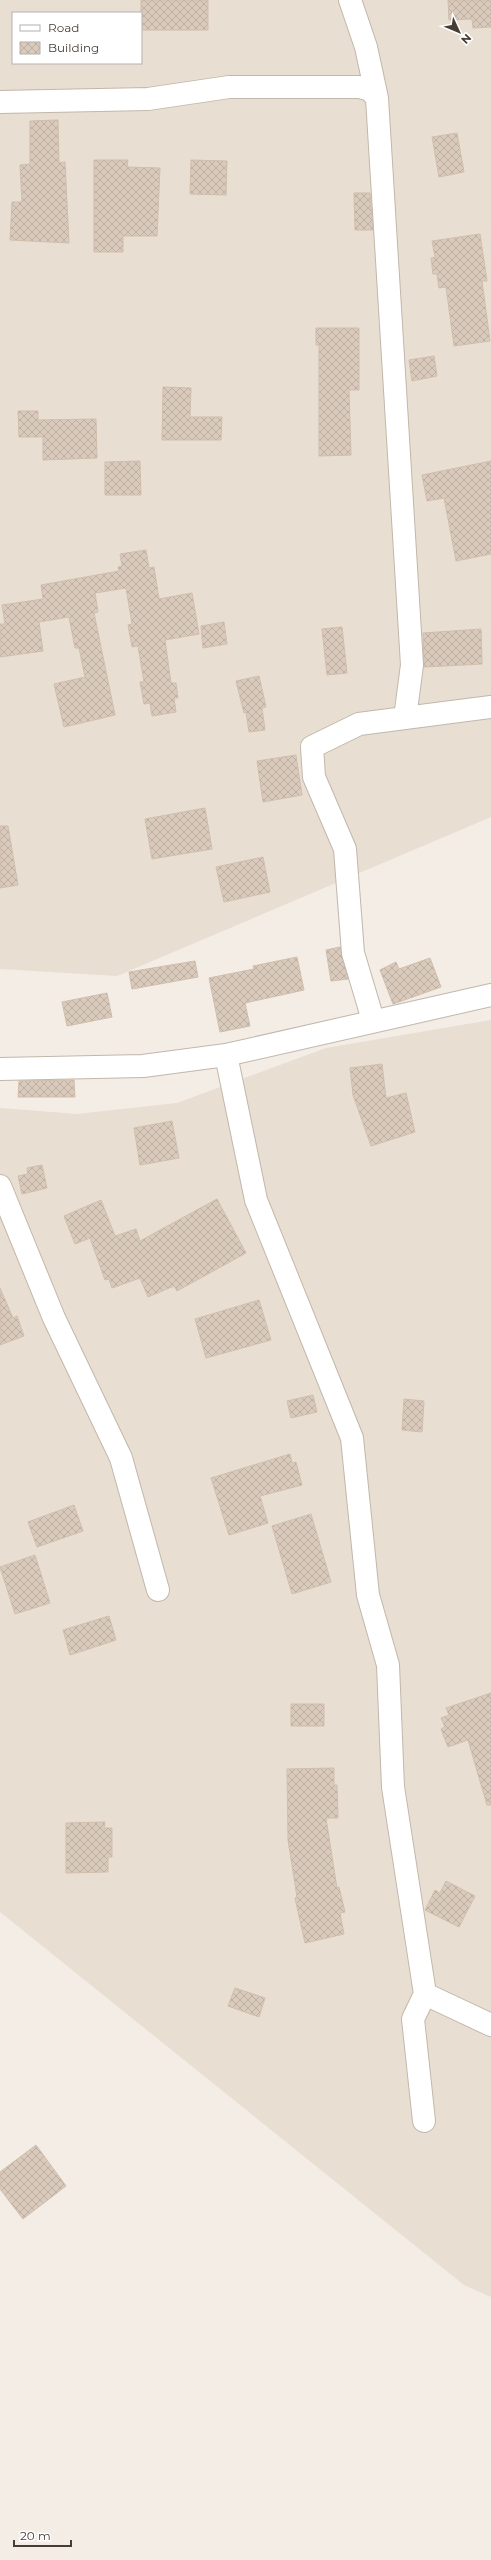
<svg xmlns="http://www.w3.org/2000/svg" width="491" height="2560" viewBox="0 0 491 2560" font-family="Montserrat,sans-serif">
<defs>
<pattern id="building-cross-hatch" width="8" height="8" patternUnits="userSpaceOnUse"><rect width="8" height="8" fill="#d9cabc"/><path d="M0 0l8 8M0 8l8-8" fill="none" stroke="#bcaea2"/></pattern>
</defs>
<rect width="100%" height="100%" fill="#f3ede5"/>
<path fill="#e8ded2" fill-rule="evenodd" d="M0,0H491V817L117,976L0,969ZM13,13H141V63H13Z
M491,1020V2297L464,2285L0,1912V1108L77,1114L177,1103L326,1048Z"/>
<path fill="url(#building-cross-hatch)" stroke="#d1beac" d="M141,0H208V30H141Z
M448,0H491V27L473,28L472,19L449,20Z
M58,120L59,163L65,162L69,243L10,240L12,202H22L20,165L30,164V121Z
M457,133L464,172L439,177L432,137Z
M94,160H128L127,167L160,168L157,236H123V252H94Z
M191,160L227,161L226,195L190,194Z
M354,193H370L373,230H355Z
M480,234L487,281H482L490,341L454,346L446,287L439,288L437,274H433L431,258L435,257L432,241Z
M316,328H359V390H349L351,455L319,456V345H316Z
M434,356L437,376L412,381L409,360Z
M163,387L191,388L190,417H222L221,440H162Z
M18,411H38V420L96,419L97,458L43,460V437H19Z
M140,461L141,495H105V462Z
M491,461V554L456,561L444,498L427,501L422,475Z
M146,550L149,568L154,567L159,599L192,593L199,634L165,640L171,683H176L178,698H174L176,712L152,716L150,703L144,704L140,682H144L138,646L132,647L128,625L132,624L126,588L95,593L98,612L94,613L115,715L64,727L54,684L85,677L79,648H75L69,617L39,622L43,651L0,657V624H5L2,605L43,599L41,585L119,571L118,567L122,566L120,554Z
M224,622L227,644L203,648L201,626Z
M342,627L347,673L327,675L322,629Z
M481,629L482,664L424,667L423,633Z
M259,676L266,707L262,708L265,730L249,732L246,712L244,713L236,681Z
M296,755L302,795L263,802L257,761Z
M205,808L212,849L152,859L145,819Z
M0,826H8L18,885L0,888Z
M263,857L270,892L224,902L216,867Z
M340,947L348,979L331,981L326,950Z
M297,957L304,990L245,1003L250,1026L220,1032L209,978L254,969L253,966Z
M430,958L441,987L393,1004L380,970L396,962L399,969Z
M195,961L198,977L132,989L129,972Z
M107,993L112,1017L67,1026L62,1002Z
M382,1064L386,1098L406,1093L415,1132L371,1146L353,1095L350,1068Z
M74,1080L75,1097H18L19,1081Z
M172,1121L179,1158L140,1165L134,1128Z
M42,1165L47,1188L22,1194L18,1176L28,1174L27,1168Z
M217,1199L246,1253L177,1291L174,1286L148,1297L140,1278L112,1288L109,1279L105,1280L90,1238L75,1244L64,1216L101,1200L115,1236L136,1229L140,1241Z
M0,1288L13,1318L17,1316L24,1336L0,1345Z
M259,1300L271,1340L206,1358L195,1319Z
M313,1395L317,1412L291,1418L287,1401Z
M404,1399L424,1401L422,1432L402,1430Z
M290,1454L292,1463L296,1462L302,1485L260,1496L268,1523L229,1535L211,1478Z
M74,1505L83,1531L37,1547L28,1522Z
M311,1514L331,1582L292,1594L272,1526Z
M35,1555L50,1603L15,1614L0,1567Z
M109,1616L116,1640L70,1655L63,1630Z
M491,1693V1805H487L468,1740L448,1747L441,1729L445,1727L441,1718L449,1715L446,1708Z
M291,1704H324V1726H291Z
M334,1768V1785H337L338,1818H326L337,1888L339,1887L345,1912L340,1913L344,1934L305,1943L295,1898L297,1897L288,1840L287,1769Z
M105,1822L104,1828H112V1857H108V1872L66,1873V1823Z
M446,1881L475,1896L459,1927L425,1910L435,1890L440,1893Z
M235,1988L265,1998L259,2017L228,2006Z
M36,2145L66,2186L23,2219L0,2189V2172Z"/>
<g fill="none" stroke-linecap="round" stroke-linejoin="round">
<defs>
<path id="minor" d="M350,0L366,47L377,98
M0,102L148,99L229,87H359L370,90L377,98L412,665L405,718L359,724L312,747L314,777L345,849L353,953L373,1020
M405,718L491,707
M226,1055L256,1200L352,1438L368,1595L388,1665L393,1787L425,1994L413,2019L424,2121
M0,1069L143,1066L226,1055L491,995
M0,1186L54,1318L121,1458L158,1590
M425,1994L491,2025"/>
</defs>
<use href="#minor" stroke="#c2b7aa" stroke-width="24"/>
<use href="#minor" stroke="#fff" stroke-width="22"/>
</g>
<rect x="12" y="12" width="130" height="52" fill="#ffffff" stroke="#b5b1ae"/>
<rect x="20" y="25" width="20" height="6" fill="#ffffff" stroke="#b5b1ae"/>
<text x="48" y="32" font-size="12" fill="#463d34">Road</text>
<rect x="20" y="42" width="20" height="12" fill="url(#building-cross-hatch)" stroke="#b5b1ae"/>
<text x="48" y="52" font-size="12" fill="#463d34">Building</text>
<g transform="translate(459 32) rotate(134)" stroke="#ffffff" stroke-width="3" paint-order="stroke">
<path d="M0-3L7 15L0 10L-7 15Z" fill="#463d34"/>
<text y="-6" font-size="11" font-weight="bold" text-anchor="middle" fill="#463d34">N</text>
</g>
<path d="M14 2540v6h57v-6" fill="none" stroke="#463d34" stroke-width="2"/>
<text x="20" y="2540" font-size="12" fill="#463d34" stroke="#ffffff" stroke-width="3" paint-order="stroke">20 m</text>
</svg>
